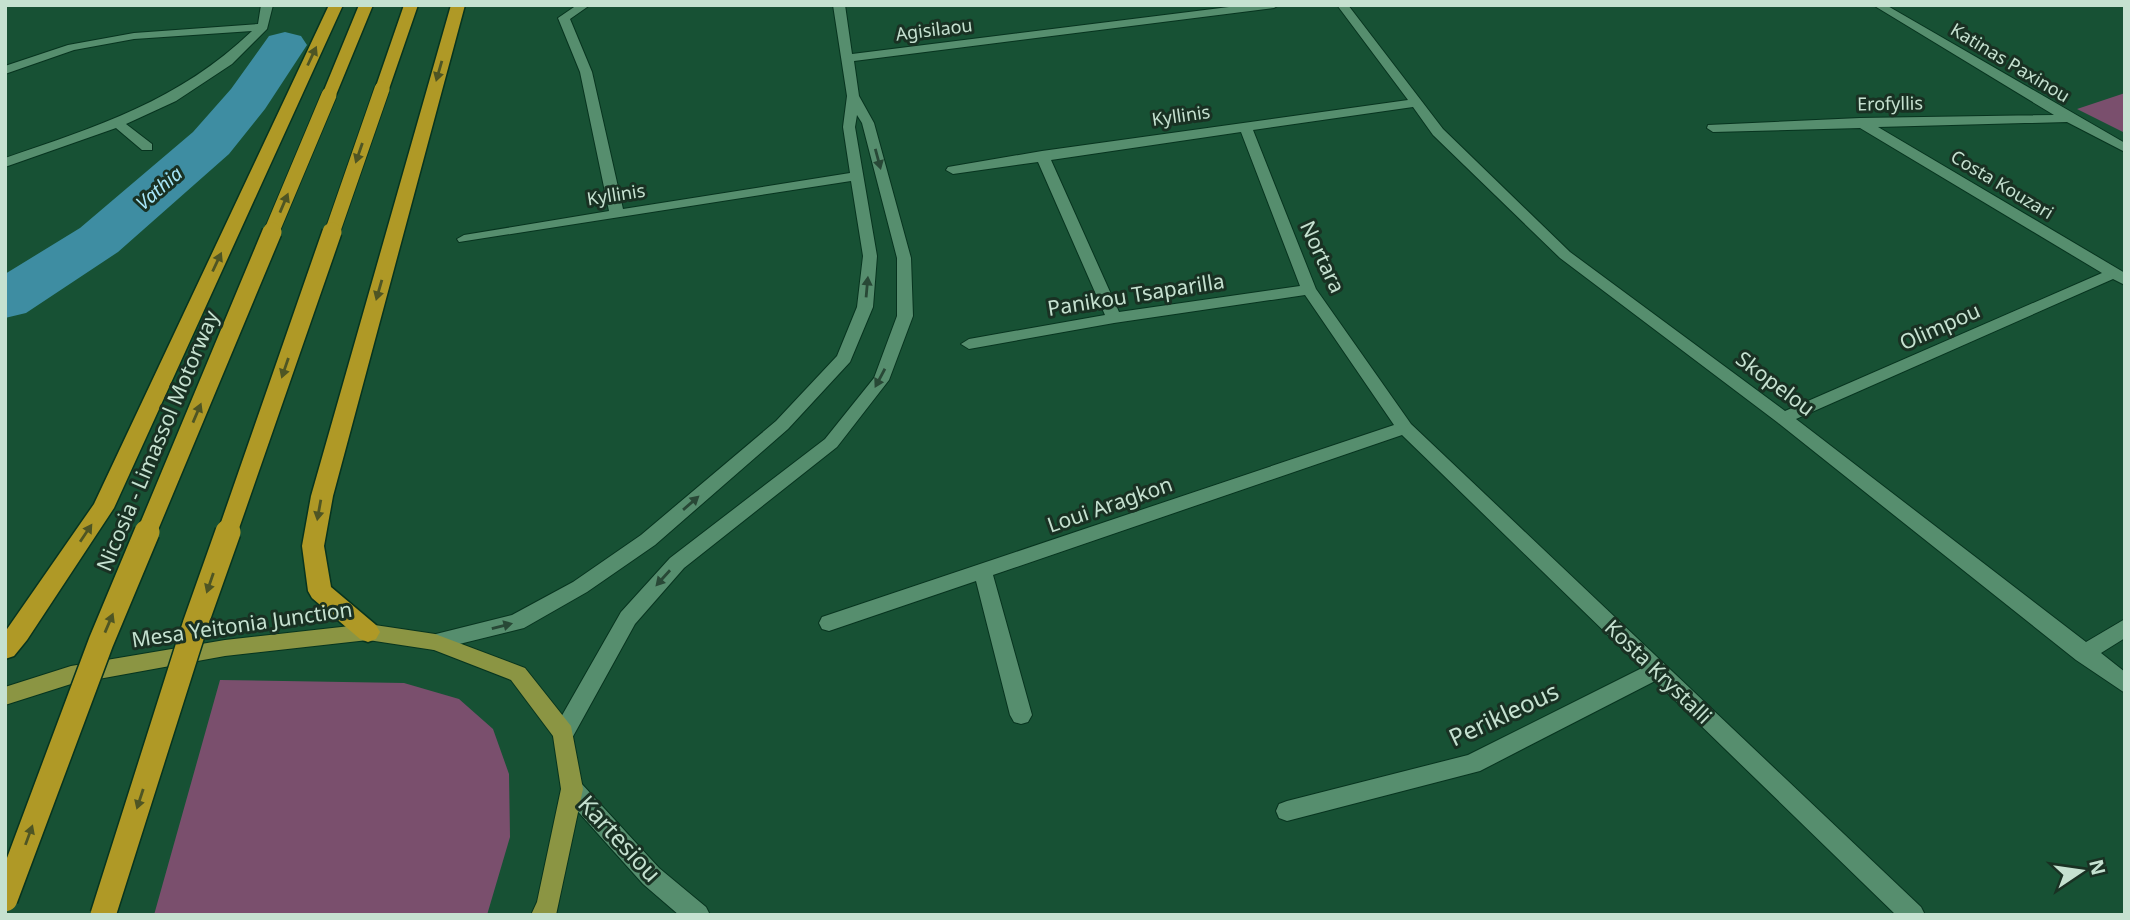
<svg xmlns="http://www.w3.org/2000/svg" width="2130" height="920" viewBox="0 0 2130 920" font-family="'Noto Sans',sans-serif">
<rect width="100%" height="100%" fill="#175134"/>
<path fill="#7a4f6d" d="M2125,93V133L2077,109Z
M220,680L404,683L459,699L493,729L509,774L510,837L487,915H154Z"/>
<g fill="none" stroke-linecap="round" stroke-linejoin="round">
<path fill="#3e8da2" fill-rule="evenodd" d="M285,32L301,36L307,45L265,109L229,154L118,252L26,313L5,318V274L80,228L193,132L231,89L269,36Z"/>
<defs>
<path id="minor" d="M261,5H273L267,29L232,64L176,101L126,124L152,144V150H142L116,128L5,167V158C98,126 179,101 252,31L134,39L74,50L5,74V66L68,45L134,33L258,24Z
M577,5H590L570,19L592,72L623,209L850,173L843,127L847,96L833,5H845L852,54L1245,5H1279L1274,8L854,61L859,96L874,123L911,258L913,316L889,380L837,447L684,568L635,624L571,740L563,742L555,740L552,733L621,612L670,558L825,439L874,378L897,316V258L862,123L857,115L855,127L877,256L873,307L850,362L788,429L655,545L587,592L524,628L435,650L428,648L425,642L428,636L512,615L573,582L641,535L776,421L837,356L857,307L863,256L851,181L459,242L457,239L464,235L609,211L580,72L558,18Z
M1337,5H1348L1443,129L1570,252L1785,411L2102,273L1860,128L1713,132L1707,128L1708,125L1860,118L2054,115L1873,5H1886L2125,143V152L2067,122L1878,127L2125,273V285L2113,279L1796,419L2086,642L2125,619V638L2101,653L2125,672V693L2076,660L1777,422L1560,258L1433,135L1413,107L1253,130L1316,289L1411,424L1921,907L1925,915H1896L1655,681L1480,771L1287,821L1279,818L1276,811L1279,804L1287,801L1468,755L1642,668L1402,435L993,575L1032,715L1028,722L1021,724L1014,722L1010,715L976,581L829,631L822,629L819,623L822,617L1394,425L1305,295L1114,323L969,349L961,344L969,339L1105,315L1038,162L953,174L946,170L948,167L1042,151L1408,100ZM1241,132L1300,286L1119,312L1051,160Z
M572,779L580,782L659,868L706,907L710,915H679L643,884L564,796L561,789L564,782Z"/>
<path id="major" d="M368,624L435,634L525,668L571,726L583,789L556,915H531L537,902L561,789L553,736L511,680L434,650L368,640L225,656L71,684L5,705V687L71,666L225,640Z"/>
<path id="highway" d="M329,5H343L114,508L27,640L14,656L5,659V632L94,504Z
M359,5H373L336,95L334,98H324L322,95Z
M404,5H418L389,89L382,93L377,92L375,89Z
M451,5H465L333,496L324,546L331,587L376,625L380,632L376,639L368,642L360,639L312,598L308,591L302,546L311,496Z"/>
</defs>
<use href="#minor" stroke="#07341f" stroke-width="2"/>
<use href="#major" stroke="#07341f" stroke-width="2"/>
<use href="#highway" stroke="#07341f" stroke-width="3"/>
<use href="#minor" fill="#568e6e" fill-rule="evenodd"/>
<use href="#major" fill="#8b9543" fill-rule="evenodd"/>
<use href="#highway" fill="#af9926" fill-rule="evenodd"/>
<defs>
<path id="highway-bridge-far2" d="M271,233L329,95
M332,233L382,89"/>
<path id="highway-bridge-far1" d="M146,534L272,232
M227,534L332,232"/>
<path id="highway-bridge" d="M5,899L101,642L147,532
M103,915L195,625L228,532"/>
</defs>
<use href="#highway-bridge-far2" stroke="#07341f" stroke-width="17" stroke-linecap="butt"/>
<use href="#highway-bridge-far1" stroke="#07341f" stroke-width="22" stroke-linecap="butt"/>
<use href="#highway-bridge" stroke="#07341f" stroke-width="28" stroke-linecap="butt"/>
<use href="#highway-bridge-far2" stroke="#af9926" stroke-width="15"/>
<use href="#highway-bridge-far1" stroke="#af9926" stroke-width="19"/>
<use href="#highway-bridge" stroke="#af9926" stroke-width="25"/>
</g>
<defs><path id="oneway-solid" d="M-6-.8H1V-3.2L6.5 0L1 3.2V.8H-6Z" transform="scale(1.75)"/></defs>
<g fill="#4e5524">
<use href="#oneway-solid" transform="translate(312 56) rotate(-65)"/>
<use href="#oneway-solid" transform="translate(439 71) rotate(106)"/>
<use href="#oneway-solid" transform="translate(359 153) rotate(109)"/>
<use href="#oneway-solid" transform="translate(284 203) rotate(-67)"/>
<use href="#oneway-solid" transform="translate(217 262) rotate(-65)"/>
<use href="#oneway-solid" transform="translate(379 290) rotate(106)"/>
<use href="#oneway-solid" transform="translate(285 368) rotate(109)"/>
<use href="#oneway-solid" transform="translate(197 413) rotate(-67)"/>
<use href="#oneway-solid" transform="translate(319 510) rotate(100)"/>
<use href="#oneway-solid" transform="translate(86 533) rotate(-56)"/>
<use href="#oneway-solid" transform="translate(210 583) rotate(109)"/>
<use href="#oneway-solid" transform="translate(109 623) rotate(-67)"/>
<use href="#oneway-solid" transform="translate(140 799) rotate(108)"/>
<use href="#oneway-solid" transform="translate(29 835) rotate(-70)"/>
</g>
<g fill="#284836">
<use href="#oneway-solid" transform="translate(878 159) rotate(75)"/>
<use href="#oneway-solid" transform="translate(867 287) rotate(-85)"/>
<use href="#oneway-solid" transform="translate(880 378) rotate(118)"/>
<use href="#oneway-solid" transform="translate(691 503) rotate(-41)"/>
<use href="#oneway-solid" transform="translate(663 578) rotate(132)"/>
<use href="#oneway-solid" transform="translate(502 626) rotate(-14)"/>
</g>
<g text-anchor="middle" stroke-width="6" stroke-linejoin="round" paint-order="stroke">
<g font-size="18" fill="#c5e1d0" stroke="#193123">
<text transform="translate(934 30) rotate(-7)" y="6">Agisilaou</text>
<text transform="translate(2010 63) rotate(31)" y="6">Katinas Paxinou</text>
<text transform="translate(1890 104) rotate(-1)" y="6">Erofyllis</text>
<text transform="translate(1181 116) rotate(-8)" y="6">Kyllinis</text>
<text transform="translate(2002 185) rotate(31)" y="6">Costa Kouzari</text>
<text transform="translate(616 195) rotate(-9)" y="6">Kyllinis</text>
</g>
<g font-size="19" font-style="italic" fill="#a8e7f9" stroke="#193123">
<text transform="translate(159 188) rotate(-41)" y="7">Vathia</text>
</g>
<g font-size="21" fill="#c5e1d0" stroke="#193123">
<text transform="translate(1322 257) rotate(65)" y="7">Nortara</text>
<text transform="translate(1136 295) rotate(-9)" y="7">Panikou Tsaparilla</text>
<text transform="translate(1940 327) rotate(-24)" y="7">Olimpou</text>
<text transform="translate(1775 384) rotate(37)" y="7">Skopelou</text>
<text transform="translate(158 441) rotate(-67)" y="7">Nicosia - Limassol Motorway</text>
<text transform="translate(1110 505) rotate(-19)" y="7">Loui Aragkon</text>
<text transform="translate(242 625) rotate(-8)" y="7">Mesa Yeitonia Junction</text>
<text transform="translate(1658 672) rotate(44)" y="7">Kosta Krystalli</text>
</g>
<g font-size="24" fill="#c5e1d0" stroke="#193123">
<text transform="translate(1504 715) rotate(-25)" y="8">Perikleous</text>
<text transform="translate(619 839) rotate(47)" y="8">Kartesiou</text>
</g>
</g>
<rect width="2130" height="920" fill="none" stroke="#c5e1d0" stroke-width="14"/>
<g transform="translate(2081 871) rotate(77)" stroke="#193123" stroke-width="5" paint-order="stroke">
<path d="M0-5L12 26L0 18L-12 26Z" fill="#c5e1d0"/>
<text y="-10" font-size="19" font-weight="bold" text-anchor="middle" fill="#c5e1d0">N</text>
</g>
</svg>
